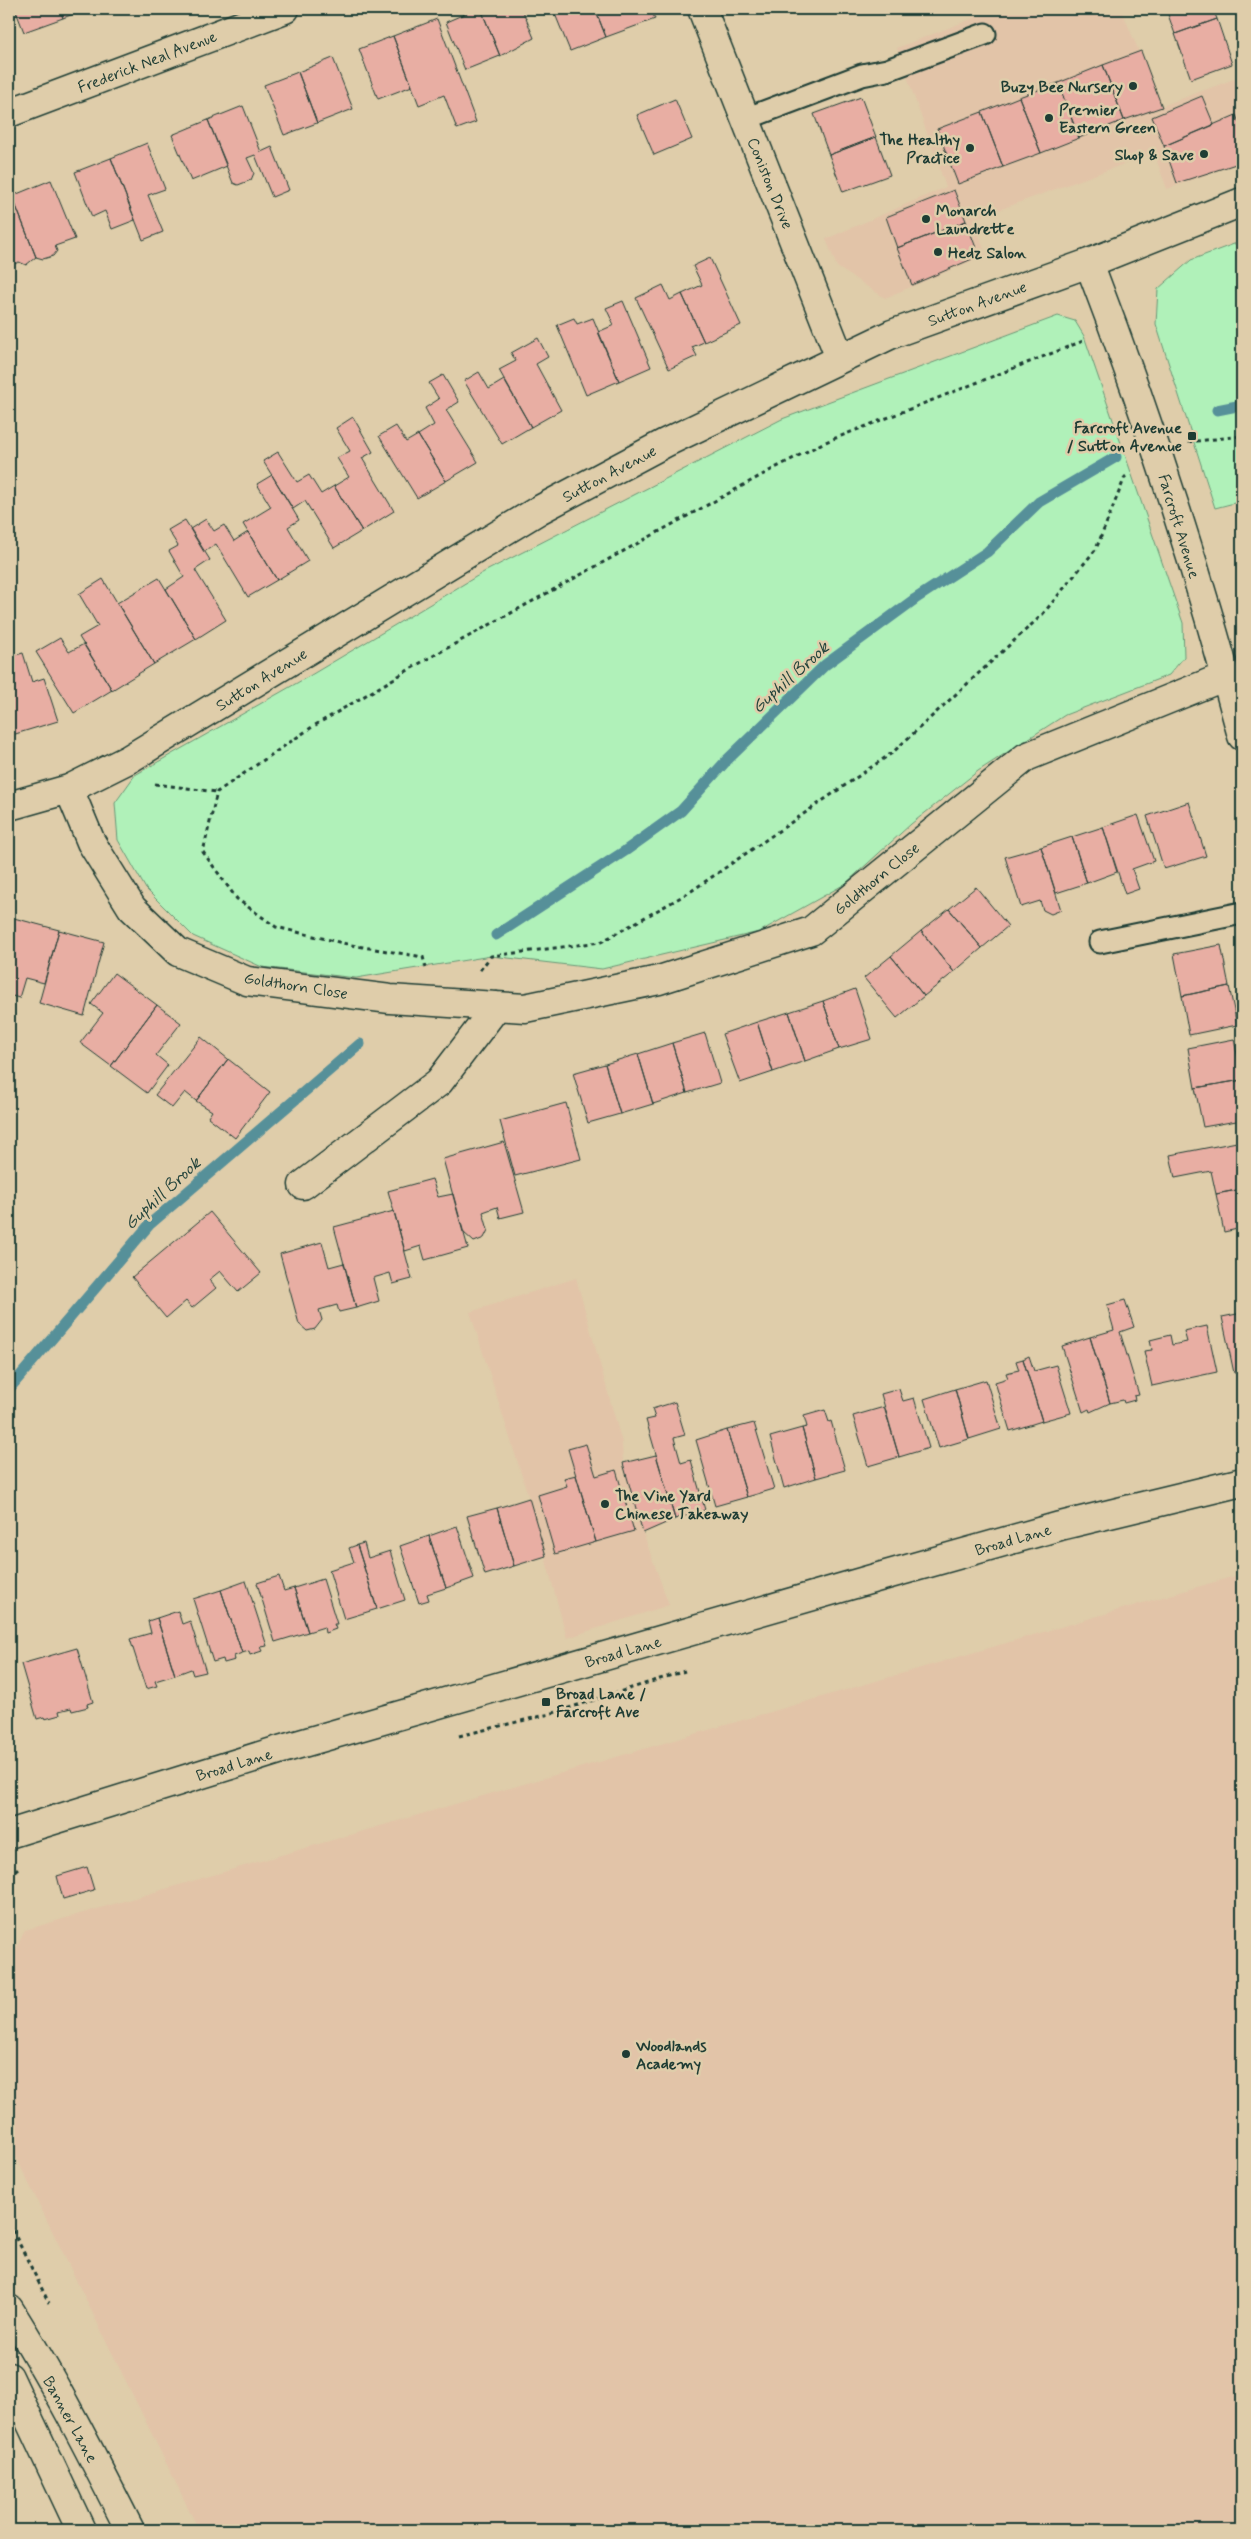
<svg xmlns="http://www.w3.org/2000/svg" width="1251" height="2539" viewBox="0 0 1251 2539" font-family="Mynerve,sans-serif">
<rect width="100%" height="100%" fill="#dfcdaa"/>
<filter id="ink" filterUnits="userSpaceOnUse"><feTurbulence type="fractalNoise" baseFrequency=".02" numOctaves="2"/><feDisplacementMap in="SourceGraphic" scale="10" xChannelSelector="R" yChannelSelector="G"/><feConvolveMatrix kernelMatrix="1 2 1 2 8 2 1 2 1" color-interpolation-filters="sRGB"/></filter>
<g filter="url(#ink)">
<path fill="#e2c4a8" d="M997,9H1121L1162,106L1242,76V162L1167,189L1154,153L974,219L986,255L885,298L837,267L826,239L946,187L897,48Z
M576,1278L622,1443L623,1463L643,1533L669,1605L567,1638L529,1498L470,1312Z
M1242,1574V2530H199L9,2143V1964L25,1930Z"/>
<path fill="#b0f1b9" stroke="#689776" d="M1242,241V501L1215,508L1156,324L1158,289L1191,260Z
M1058,316L1075,321L1084,336L1183,623L1184,657L1169,675L1065,715L978,771L911,824L845,884L759,932L602,969L491,956L356,978L262,967L193,936L146,889L118,840L115,803L135,775L311,675L484,572L782,419Z"/>
<g fill="none" stroke-linecap="round" stroke-linejoin="round">
<path stroke="#579099" stroke-width="11" d="M1217,410L1242,405
M496,935L625,851L681,811L727,760L825,665L915,599L987,552L1039,502L1116,457
M9,1389L150,1224L360,1044"/>
</g>
<path fill="#e8aea3" stroke="#1f3d34" d="M15,9H60L63,18L24,32Z
M60,9H86L63,18Z
M476,9H481L500,56L465,70L446,22Z
M481,9H522L534,38L500,56Z
M553,9H595L606,37L570,51Z
M595,9H651L655,19L606,37Z
M1166,9H1213L1217,19L1175,34Z
M437,19L476,122L457,129L444,95L419,105L393,36Z
M1217,19L1232,64L1191,79L1175,34Z
M393,36L412,86L378,99L359,49Z
M1141,51L1162,107L1124,120L1103,65Z
M333,58L353,109L317,123L298,72Z
M1103,65L1124,120L1079,138L1058,83Z
M298,72L317,123L284,135L264,85Z
M1058,83L1079,138L1041,153L1019,97Z
M1202,96L1214,125L1164,146L1152,117Z
M861,97L876,137L829,155L814,114Z
M1019,97L1041,153L1003,167L982,112Z
M675,99L692,139L654,155L637,115Z
M243,106L261,152L272,147L289,190L272,197L255,155L247,158L254,173L251,180L238,185L233,183L208,120Z
M982,112L1003,167L958,184L937,129Z
M1236,115L1242,130V162L1177,183L1164,146Z
M208,120L227,166L191,181L172,135Z
M876,137L890,175L843,192L829,155Z
M147,143L165,189L148,195L163,232L143,240L111,158Z
M111,158L135,220L112,229L105,211L92,217L75,172Z
M51,180L75,239L55,246L57,251L53,256L43,259L36,257L12,196Z
M954,190L966,221L897,248L886,217Z
M12,196L36,257L26,265L19,262L9,266V198Z
M966,221L979,256L912,285L897,248Z
M710,258L741,325L704,342L682,294L702,285L693,266Z
M663,285L670,300L682,294L704,342L692,347L697,356L669,369L636,298Z
M623,301L651,367L619,381L598,332L614,325L606,308Z
M574,318L577,324L593,318L619,381L586,395L557,325Z
M538,338L548,357L536,364L561,410L531,427L499,370L516,361L511,353Z
M479,372L489,389L504,380L531,427L502,444L464,381Z
M443,375L459,402L446,410L478,462L446,481L418,435L434,425L425,408L439,399L429,383Z
M353,417L373,452L362,458L394,511L362,531L334,486L349,477L337,458L350,451L336,428Z
M396,426L406,442L418,435L446,481L417,498L379,436Z
M278,452L297,482L309,475L321,494L334,486L362,531L334,548L305,501L293,509L263,461Z
M272,475L299,520L288,527L308,561L277,580L243,524L271,507L257,484Z
M206,519L214,531L224,525L234,541L248,532L277,580L248,597L216,544L204,552L190,529Z
M185,520L210,560L195,570L226,620L196,639L166,589L184,577L169,551L178,546L168,530Z
M159,578L196,639L154,664L117,603Z
M103,579L154,664L112,690L79,637L98,626L79,594Z
M60,638L69,652L84,644L112,690L74,713L36,652Z
M23,653L32,682L44,678L58,721L12,735L9,725V683L14,681L9,657Z
M1189,802L1206,856L1164,869L1147,816Z
M1138,815L1154,861L1132,869L1139,889L1125,894L1103,827Z
M1103,827L1117,872L1087,883L1072,837Z
M1072,837L1087,883L1056,893L1041,847Z
M1041,847L1061,910L1051,914L1043,910L1040,901L1021,907L1005,857Z
M976,887L1008,926L982,948L949,909Z
M949,909L982,948L954,972L921,931Z
M10,917L59,930L44,983L25,978L19,998L9,995Z
M59,930L104,942L84,1016L39,1003Z
M921,931L954,972L924,996L891,956Z
M1221,945L1229,986L1182,996L1174,954Z
M891,956L924,996L897,1018L864,978Z
M114,973L157,1005L111,1066L80,1043L103,1013L91,1004Z
M1229,986L1237,1025L1189,1035L1182,996Z
M855,989L872,1039L839,1049L823,1001Z
M823,1001L839,1049L805,1061L789,1012Z
M157,1005L181,1023L156,1055L168,1065L147,1093L111,1066Z
M789,1012L805,1061L773,1072L757,1022Z
M757,1022L773,1072L740,1083L722,1034Z
M705,1033L720,1083L687,1093L672,1043Z
M201,1037L228,1059L196,1101L185,1092L172,1108L155,1095Z
M1234,1039L1242,1080L1195,1088L1188,1048Z
M672,1043L687,1093L653,1104L638,1054Z
M638,1054L653,1104L620,1114L605,1064Z
M228,1059L270,1092L235,1138L208,1117L212,1111L196,1101Z
M605,1064L620,1114L588,1123L573,1073Z
M1242,1080V1120L1203,1127L1195,1088Z
M566,1103L581,1159L515,1176L500,1121Z
M1242,1141V1189L1216,1194L1211,1171L1175,1178L1170,1155Z
M504,1142L524,1212L500,1218L497,1207L483,1212L488,1230L484,1238L474,1242L463,1232L443,1159Z
M432,1179L438,1197L453,1194L468,1248L425,1260L421,1246L405,1251L388,1191Z
M1242,1189V1228L1224,1232L1216,1194Z
M394,1211L412,1279L393,1284L390,1273L373,1278L379,1301L356,1308L334,1227Z
M210,1212L261,1273L238,1292L220,1271L209,1280L216,1288L192,1308L186,1301L166,1318L132,1277Z
M322,1242L329,1267L344,1263L356,1308L339,1312L337,1305L319,1310L322,1320L315,1329L307,1331L299,1324L280,1254Z
M1125,1300L1134,1327L1120,1332L1139,1395L1134,1396L1135,1400L1124,1403L1123,1400L1110,1403L1090,1337L1114,1330L1107,1305Z
M1242,1313V1372L1234,1373L1222,1317Z
M1207,1326L1217,1372L1152,1386L1144,1351L1152,1350L1150,1340L1170,1335L1172,1345L1187,1342L1184,1331Z
M1090,1337L1110,1403L1090,1412L1089,1409L1083,1412L1062,1346Z
M1029,1356L1034,1371L1056,1365L1071,1413L1042,1421L1023,1359Z
M1023,1359L1042,1421L1010,1431L995,1382L1008,1378L1006,1373L1019,1370L1016,1361Z
M986,1380L1001,1429L969,1439L955,1389Z
M899,1389L903,1401L914,1398L929,1448L899,1457L881,1394Z
M955,1389L969,1439L939,1448L924,1399Z
M675,1402L685,1435L674,1438L681,1463L691,1460L705,1510L675,1519L646,1420L655,1418L652,1409Z
M884,1407L899,1457L868,1466L853,1416Z
M825,1410L829,1422L831,1421L845,1470L816,1478L802,1428L807,1427L804,1416Z
M754,1423L774,1489L747,1497L727,1430Z
M802,1428L816,1478L784,1488L770,1437Z
M727,1430L747,1497L715,1506L696,1440Z
M586,1444L596,1476L616,1470L634,1531L596,1542L568,1449Z
M656,1455L675,1519L643,1533L623,1463Z
M576,1475L596,1542L555,1554L538,1495L567,1486L564,1478Z
M529,1498L546,1556L514,1566L497,1508Z
M497,1508L514,1566L485,1575L467,1516Z
M457,1526L474,1578L446,1588L429,1536Z
M429,1536L446,1588L427,1594L429,1600L419,1603L400,1546Z
M364,1543L368,1558L390,1551L405,1600L377,1609L357,1545Z
M357,1545L377,1609L344,1619L329,1570L354,1562L349,1548Z
M279,1576L284,1591L294,1588L308,1632L275,1642L257,1583Z
M323,1579L337,1624H334L336,1629L325,1633L324,1627L308,1632L294,1588Z
M246,1581L267,1646L260,1647L262,1651L250,1655L249,1651L242,1653L221,1590Z
M221,1590L242,1653L234,1656L235,1660L224,1663L223,1659L213,1662L193,1599Z
M178,1611L182,1624L190,1621L206,1672L193,1675L191,1669L175,1675L157,1618Z
M157,1618L175,1675L155,1681L157,1686L146,1689L130,1639L151,1633L148,1621Z
M77,1648L93,1702L87,1704L88,1707L72,1711L71,1708L59,1711L60,1715L45,1719L44,1717L37,1719L21,1664Z
M87,1867L94,1890L63,1899L57,1876Z"/>
<g fill="none" stroke-linecap="round" stroke-linejoin="round">
<defs>
<path id="lane" d="M745,119L862,75L887,70L985,34
M1100,942L1242,913"/>
<path id="street" d="M702,9L840,358
M9,113L285,9
M1089,263C1148,417 1200,576 1242,736
M69,789L91,842L132,908L178,952L247,981L390,999L525,1008L659,980L811,931L1026,757L1226,676
M9,806L69,789L129,759L539,510L665,443L892,334L1089,263L1242,202
M303,1185L439,1082L497,1006"/>
<path id="secondary" d="M9,1834L279,1750L872,1579L1060,1526L1242,1482
M9,2309C54,2380 92,2455 130,2530
M9,2377L81,2530"/>
</defs>
<use href="#lane" stroke="#1f3d34" stroke-width="25"/>
<use href="#street" stroke="#1f3d34" stroke-width="31"/>
<use href="#secondary" stroke="#1f3d34" stroke-width="31"/>
<path stroke="#1f3d34" stroke-width="3" stroke-dasharray="4 4" stroke-linecap="butt" d="M1188,442L1242,436
M155,784L217,792
M426,968L423,957L351,945L276,927L237,899L203,852L217,792L312,727L422,662L771,470L823,443L1083,341
M480,970L491,956L601,942L690,892L892,753L1042,615L1096,549L1125,477L1128,475
M459,1736L550,1714L685,1671
M9,1876L18,1868
M9,2223L49,2303"/>
<use href="#lane" stroke="#dfcdaa" stroke-width="21"/>
<use href="#street" stroke="#dfcdaa" stroke-width="28"/>
<use href="#secondary" stroke="#dfcdaa" stroke-width="28"/>
</g>
</g>
<g fill="#1f3d34" stroke="#dfcdaa" stroke-width="2">
<circle cx="1133" cy="86" r="5"/>
<circle cx="1049" cy="118" r="5"/>
<circle cx="970" cy="148" r="5"/>
<circle cx="1204" cy="154" r="5"/>
<circle cx="926" cy="219" r="5"/>
<circle cx="938" cy="252" r="5"/>
<rect x="1187" y="431" width="10" height="10" rx="2.5"/>
<circle cx="605" cy="1504" r="5"/>
<rect x="541" y="1697" width="10" height="10" rx="2.5"/>
<circle cx="626" cy="2054" r="5"/>
</g>
<g text-anchor="middle" stroke-width="5" stroke-linejoin="round" paint-order="stroke">
<g font-size="16" fill="#1f3d34" stroke="#dfcdaa">
<text transform="translate(147 61) rotate(-21)" y="6">Frederick Neal Avenue</text>
<text transform="translate(771 183) rotate(68)" y="6">Coniston Drive</text>
<text transform="translate(977 303) rotate(-20)" y="6">Sutton Avenue</text>
<text transform="translate(609 473) rotate(-28)" y="6">Sutton Avenue</text>
<text transform="translate(1180 526) rotate(73)" y="6">Farcroft Avenue</text>
<text transform="translate(261 679) rotate(-32)" y="6">Sutton Avenue</text>
<text transform="translate(876 878) rotate(-39)" y="6">Goldthorn Close</text>
<text transform="translate(296 985) rotate(9)" y="6">Goldthorn Close</text>
<text transform="translate(1013 1539) rotate(-16)" y="6">Broad Lane</text>
<text transform="translate(623 1651) rotate(-16)" y="6">Broad Lane</text>
<text transform="translate(234 1764) rotate(-17)" y="6">Broad Lane</text>
<text transform="translate(71 2419) rotate(61)" y="6">Banner Lane</text>
</g>
<g font-size="16" font-weight="bold" fill="#1f3d34" stroke="#dfcdaa" text-anchor="start">
<text x="1123" y="92" text-anchor="end">Buzy Bee Nursery</text>
<text x="1059" y="115">Premier<tspan x="1059" dy="18">Eastern Green</tspan></text>
<text x="960" y="145" text-anchor="end">The Healthy<tspan x="960" dy="18">Practice</tspan></text>
<text x="1194" y="160" text-anchor="end">Shop &amp; Save</text>
<text x="936" y="216">Monarch<tspan x="936" dy="18">Laundrette</tspan></text>
<text x="948" y="258">Hedz Salon</text>
<text x="1182" y="433" text-anchor="end">Farcroft Avenue<tspan x="1182" dy="18">/ Sutton Avenue</tspan></text>
<text x="615" y="1501">The Vine Yard<tspan x="615" dy="18">Chinese Takeaway</tspan></text>
<text x="556" y="1699">Broad Lane /<tspan x="556" dy="18">Farcroft Ave</tspan></text>
<text x="636" y="2051">Woodlands<tspan x="636" dy="18">Academy</tspan></text>
</g>
<g font-size="18" font-style="italic" fill="#24443c" stroke="#dfcdaa">
<text transform="translate(790 677) rotate(-42)" y="6">Guphill Brook</text>
<text transform="translate(162 1193) rotate(-43)" y="6">Guphill Brook</text>
</g>
</g>
<rect width="1251" height="2539" fill="none" stroke="#dfcdaa" stroke-width="30"/>
<rect x="15" y="15" width="1221" height="2509" fill="none" stroke="#1f3d34" stroke-width="2" filter="url(#ink)"/>
</svg>
